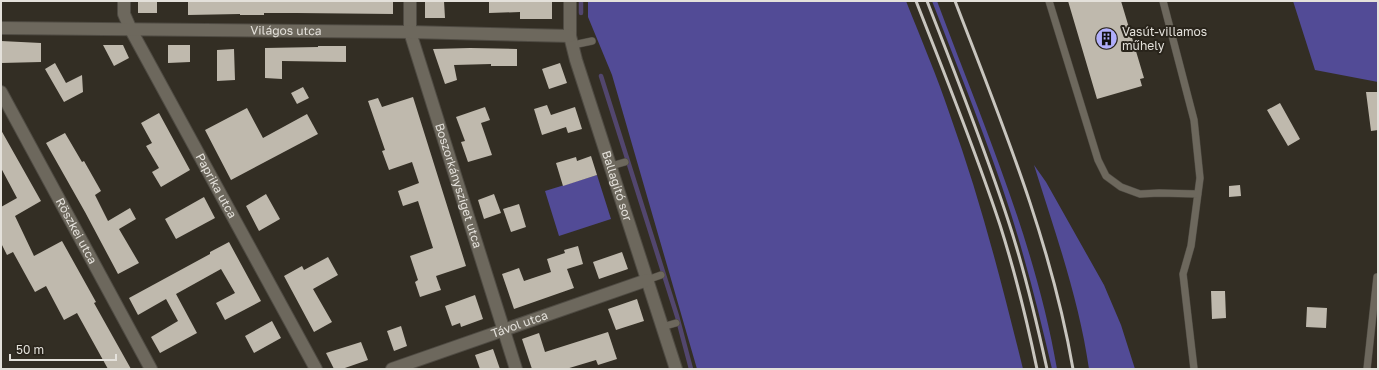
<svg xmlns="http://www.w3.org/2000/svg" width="1379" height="370" viewBox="0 0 1379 370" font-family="'Golos Text',sans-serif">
<rect width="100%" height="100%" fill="#332e24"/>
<path fill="#524b96" d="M588,1H906C921,39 937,76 950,115C980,198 1002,284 1023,369H697L612,75L588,17Z
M932,1H937C982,122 1035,241 1057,369H1052C1040,317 1027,265 1011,214C988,142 959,71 932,1Z
M1293,1H1378V82L1315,70Z
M1034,165L1046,182L1104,285L1121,325L1135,369H1089C1079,299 1055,232 1034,165Z
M597,175L611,219L559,236L545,191Z"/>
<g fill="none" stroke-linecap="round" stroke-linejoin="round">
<path stroke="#52466e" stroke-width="4.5" d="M581,1V13
M601,76L677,316L691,369"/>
</g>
<path fill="#bfb9ad" d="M138,1H157V13H138Z
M188,1H393V14L297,13H264V15H240V14L188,15Z
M425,1H444L445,18H425Z
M489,1L552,2V19H520V12L489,13Z
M1068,1H1121L1144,78L1140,79L1142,86L1097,99Z
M1,41L41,43V62L1,63Z
M103,45H123L129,58L114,66Z
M168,45H190V62L168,63Z
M318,46H346V62L282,61V79L265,78V48L318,47Z
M470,48L517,49V66H491V64L454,65L457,80L445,84L433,49Z
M234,49L235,80L217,81V50Z
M55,63L66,83L82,75L83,92L64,102L45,69Z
M560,63L567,83L549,89L542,69Z
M303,87L309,98L297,104L291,93Z
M1366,92H1378V130L1371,131Z
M413,97L466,266L436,276L441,290L420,297L415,282L418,280L410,256L433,248L418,201L403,206L398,191L419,183L412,162L389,170L382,151L385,150L368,101L378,98L382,107Z
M1280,103L1300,139L1288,146L1267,110Z
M547,105L551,115L575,107L582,129L568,133L566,127L542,135L534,109Z
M485,107L490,120L481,123L492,155L468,162L461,142L465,141L456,117Z
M247,108L263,138L307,114L318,134L231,180L205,130Z
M159,113L190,170L161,187L152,172L159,168L146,146L152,143L141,123Z
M1,130L41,201L15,216L34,256L62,241L96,302L94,303L131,369H108L77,313L64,320L46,286L35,292L13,252L7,255L1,243V207L17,198L1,168Z
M65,133L82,162L84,161L101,191L95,195L108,221L130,208L136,219L119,229L139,263L118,274L85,212L46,143Z
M591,156L597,175L563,186L556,163L576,157L577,161Z
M1240,185L1241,196L1229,197V186Z
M266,194L280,219L259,231L246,206Z
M494,194L501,213L484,219L478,200Z
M204,197L215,218L176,239L165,219Z
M519,204L526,227L511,232L503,209Z
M229,242L261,301L225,320L216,303L235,293L221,269L176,294L197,333L160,353L151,337L178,321L166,299L138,315L129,298L210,254V252Z
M578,246L583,264L567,269L574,288L514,309L502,274L519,268L524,281L551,272L547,259L565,253L564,250Z
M622,252L628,269L599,279L593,262Z
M328,257L338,275L313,289L332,322L314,332L284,276L302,266L304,270Z
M1211,291H1225L1226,318L1212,319Z
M475,295L483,319L461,327L460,323L452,326L445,306Z
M637,299L644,321L616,330L608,309Z
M1307,307L1327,308L1326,328L1306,327Z
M272,321L281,338L254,353L245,336Z
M401,326L407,346L394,351L387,331Z
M608,332L617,359L598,365L596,360L566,369H532L522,339L539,333L545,352Z
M361,342L368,360L342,369H334L326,353Z
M493,349L500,369H480L475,355Z"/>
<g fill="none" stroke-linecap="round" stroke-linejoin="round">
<defs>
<path id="lane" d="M1049,1L1098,160L1106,176L1121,187L1140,194L1159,193L1198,194
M1163,1L1194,120L1200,178L1191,246L1183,274L1194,369
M573,45L592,41
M611,166L625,162
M647,280L661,275
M662,327L676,323
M1367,369L1377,277"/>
<g id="street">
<path id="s1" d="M124,1V14L131,30L316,369"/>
<path id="s2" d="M410,1V32L516,369"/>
<path id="s3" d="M570,1V36L576,60L676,369"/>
<path id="s4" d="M1,28L410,32L570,36"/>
<path id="s5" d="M1,92L151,369"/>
<path id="s6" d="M392,369L647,280"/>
</g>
</defs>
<use href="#lane" stroke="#4f4b43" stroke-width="8"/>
<use href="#street" stroke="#4f4b43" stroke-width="14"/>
<use href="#lane" stroke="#6d685d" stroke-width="7"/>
<use href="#street" stroke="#6d685d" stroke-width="12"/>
<path stroke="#c9c6bf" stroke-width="3" d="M916,1C945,75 975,149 1000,225C1015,272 1027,321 1037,369
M927,1C955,73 984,146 1008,220C1024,268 1036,319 1047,369
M955,1C1001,121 1051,241 1073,369"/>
</g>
<defs>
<symbol id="building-disc" viewBox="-11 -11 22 22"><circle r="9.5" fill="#b0aefa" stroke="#29241b"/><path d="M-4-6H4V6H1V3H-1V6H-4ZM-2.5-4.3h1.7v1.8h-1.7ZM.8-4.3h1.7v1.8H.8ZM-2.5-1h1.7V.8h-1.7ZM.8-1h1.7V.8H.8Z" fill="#111"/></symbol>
</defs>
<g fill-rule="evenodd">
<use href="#building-disc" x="1094" y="26" width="25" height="25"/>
</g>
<g text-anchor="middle" stroke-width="4" stroke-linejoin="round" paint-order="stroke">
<g font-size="12" fill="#e4e1db" stroke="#29241b">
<text dy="4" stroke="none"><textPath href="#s4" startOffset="285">Világos utca</textPath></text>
<text dy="4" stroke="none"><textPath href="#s1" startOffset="208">Paprika utca</textPath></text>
<text dy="4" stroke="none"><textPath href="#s2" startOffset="192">Boszorkánysziget utca</textPath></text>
<text dy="4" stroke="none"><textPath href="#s3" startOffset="192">Ballagitó sor</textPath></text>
<text dy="4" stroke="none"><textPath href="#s5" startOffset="158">Röszkei utca</textPath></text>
<text dy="4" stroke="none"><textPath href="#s6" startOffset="135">Távol utca</textPath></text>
</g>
<g font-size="12" fill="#e4e1db" stroke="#29241b" text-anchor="start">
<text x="1122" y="36">Vasút-villamos<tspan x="1122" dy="14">műhely</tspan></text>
</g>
</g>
<rect width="1379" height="370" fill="none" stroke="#e4e1db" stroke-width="4"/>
<path d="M10 354v6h106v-6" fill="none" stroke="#e4e1db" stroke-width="2"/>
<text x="16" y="354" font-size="12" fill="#e4e1db" stroke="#29241b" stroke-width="3" paint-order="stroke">50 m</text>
</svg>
